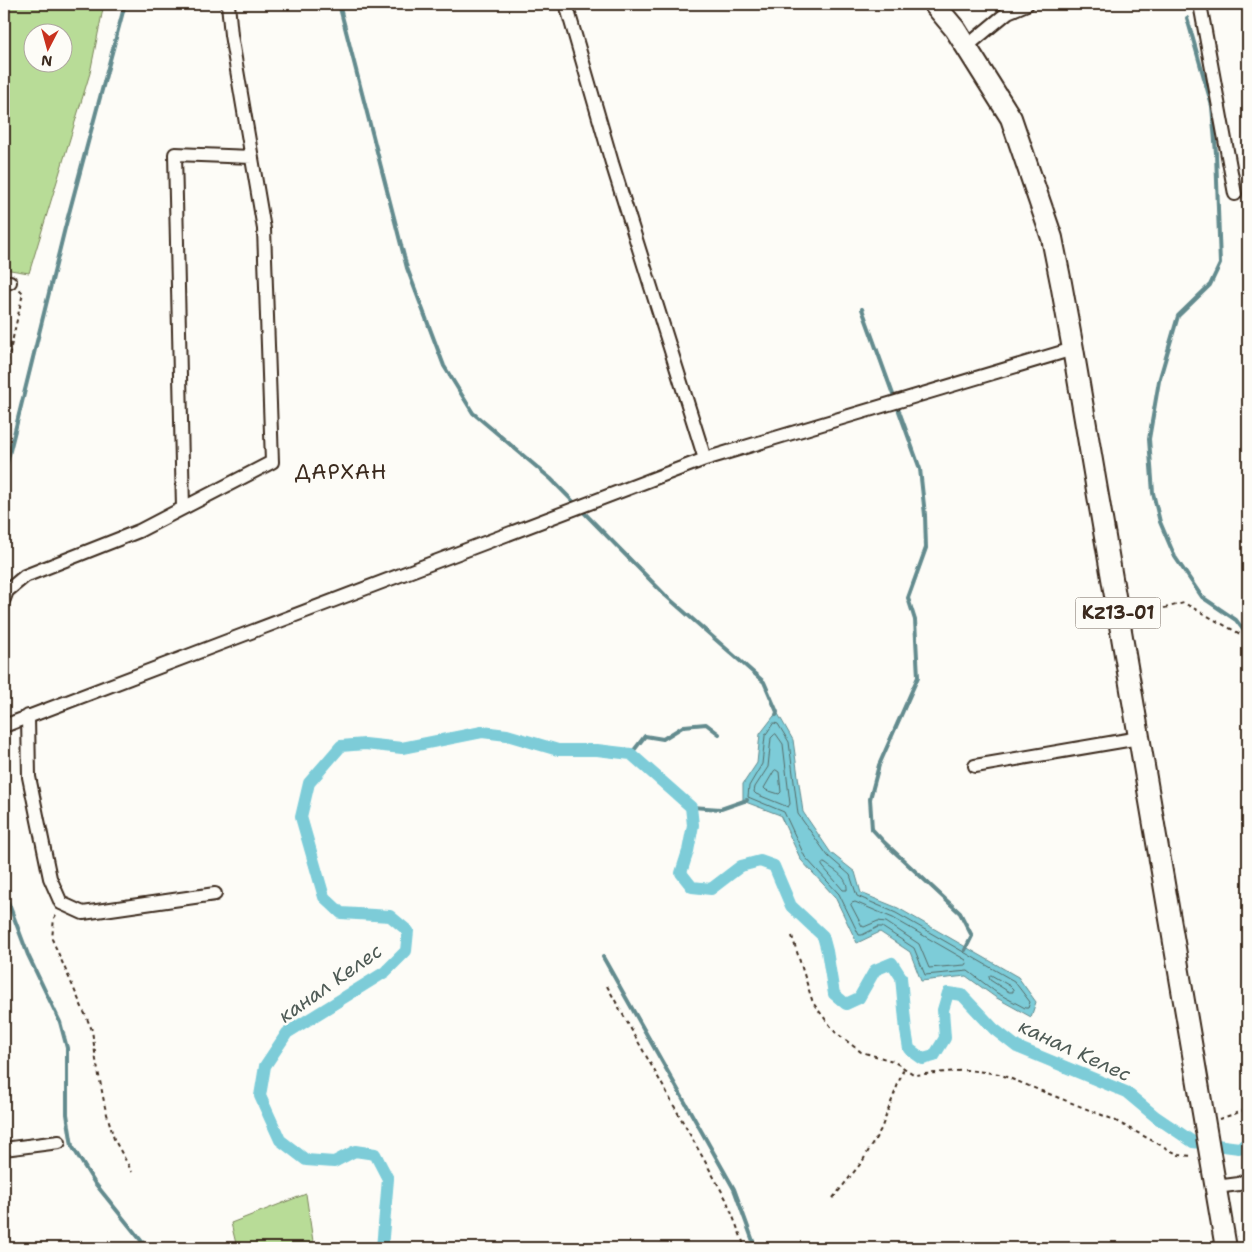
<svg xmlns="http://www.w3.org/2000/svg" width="1252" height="1252" viewBox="0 0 1252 1252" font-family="'Shantell Sans',sans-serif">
<rect width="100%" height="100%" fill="#fdfcf7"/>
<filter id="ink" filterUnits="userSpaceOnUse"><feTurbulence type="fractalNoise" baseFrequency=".02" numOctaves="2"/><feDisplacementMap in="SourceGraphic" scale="10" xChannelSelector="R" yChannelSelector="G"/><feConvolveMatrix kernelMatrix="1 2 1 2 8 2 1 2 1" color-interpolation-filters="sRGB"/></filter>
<g filter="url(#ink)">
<path fill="#b8dc97" stroke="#7a835a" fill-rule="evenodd" d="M4,4H104L90,73L29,273L4,269ZM32,32H62V62H32Z
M306,1194L314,1248H237L231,1223Z"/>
<path fill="#7dccd8" stroke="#638b8e" d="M777,712L793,740L803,812L831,853L855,872L861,893L898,908L1018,977L1036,1002L1031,1017L995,997L966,976L921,981L910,952L880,932L857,943L835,897L801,860L780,815L743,801V784L757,763L760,734Z"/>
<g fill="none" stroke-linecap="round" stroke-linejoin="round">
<path stroke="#556b68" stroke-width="1" d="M774,723L778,724L789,742L798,814L828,856L850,875L857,896L896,913L1014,981L1030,1002L1028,1008H1025L997,993L968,971L925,975L914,948L882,927H878L862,935H859L839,894L805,857L784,812L748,797L749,786L762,764L765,736Z
M776,734L783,744L790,804L788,807L756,794L754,792L755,787L768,767L771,738L774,735Z
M776,770L779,772L781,792L779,794L766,790L764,788L774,771Z
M824,863L826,864C835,871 848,877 847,890H843L823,867L822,865Z
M852,903L855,902L893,918L966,960L967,964L965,965L929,968L919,944L886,922L878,921L864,927L862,926L851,905Z
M991,975L1010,986L1013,989V992H1009L990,980L989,977Z"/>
<path stroke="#638b8e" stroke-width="4" d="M339,4L407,268L444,366L473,413L551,479L665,595L764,682L777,712L776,715
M1187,18L1212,106L1216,153L1220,264L1210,285L1178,316L1159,381L1149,439L1153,493L1160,522L1175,557L1202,597L1236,620L1248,636
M862,309L920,469L925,515L926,548L908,598L915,620L918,677L879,765L870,799L872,829L885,843L960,913L972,936L965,950
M4,475L65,228L125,4
M631,754L645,736L663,739L684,726L706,724L719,734
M691,807L721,809L747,800
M4,891L28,955L60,1022L67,1048V1114L72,1146L94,1182L147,1248
M603,957L734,1189L754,1244V1248"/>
<path stroke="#7dccd8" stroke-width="12" d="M382,1248L388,1179L375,1154L355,1151L334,1162L306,1160L280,1140L260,1096L265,1066L287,1033L385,972L406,951L408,931L390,916L341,913L324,897L301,817L309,783L341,746L365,744L402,748L482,732L507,735L558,750H597L631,754L691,807L693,825L688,851L681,873L692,887L711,889L741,866L760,861L774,866L791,906L823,936L827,951L834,994L846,1004L859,998L875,970L892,963L901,977L906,1031L909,1049L923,1059L934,1056L945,1038L943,1010L948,993L962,995L994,1029L1017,1047L1126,1092L1156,1117L1193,1142L1239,1148L1248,1143"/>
<defs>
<path id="street" d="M566,4L612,163L705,459
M1200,4L1235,194
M966,47L1008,12L1027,4
M4,284L10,282
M183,508L175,154L252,157
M4,599L7,591L25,576L139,531L272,462L264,229L231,35L228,4
M28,716L29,777L50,878L61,903L83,913L215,894
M4,726L705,459L1073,349
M975,766L1139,738
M4,1149L59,1142
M1216,1187L1239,1184L1248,1179"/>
<path id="primary" d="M934,4L955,29L1011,118L1052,238L1061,283L1073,349L1226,1248"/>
</defs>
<use href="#street" stroke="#3b2a1e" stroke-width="16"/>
<use href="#primary" stroke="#3b2a1e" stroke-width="24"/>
<path stroke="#3b2a1e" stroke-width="2" stroke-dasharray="4 4" stroke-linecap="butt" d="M4,378L23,293L19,289
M1133,616L1184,603L1242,635L1248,634
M56,915L54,918L52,939L92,1030L96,1060L105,1107L114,1139L132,1172
M792,936L813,1003L835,1032L861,1052L893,1061L915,1075L967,1070L999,1074L1112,1119L1179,1155L1193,1156
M607,986L726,1199L743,1242V1248
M1219,1119L1243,1111L1248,1105
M833,1198L862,1162L881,1129L904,1068"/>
<use href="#street" stroke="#fdfcf7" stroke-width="12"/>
<use href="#primary" stroke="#fdfcf7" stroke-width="20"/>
</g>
</g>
<g text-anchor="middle" stroke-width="5" stroke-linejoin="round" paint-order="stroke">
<rect fill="#fdfcf7" stroke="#75695f" stroke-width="1" x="1075.5" y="597.5" width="85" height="31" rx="4"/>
<g font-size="18" font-weight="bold" fill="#3b2a1e">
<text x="1118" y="619">KZ13-01</text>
</g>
<g font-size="20" font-style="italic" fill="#4f5b56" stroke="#fdfcf7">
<text transform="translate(330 983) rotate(-35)" y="7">канал Келес</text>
<text transform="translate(1075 1050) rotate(25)" y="7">канал Келес</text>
</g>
<g font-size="21" letter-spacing="1" fill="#3b2a1e" stroke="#fdfcf7">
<text x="341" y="479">ДАРХАН</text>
</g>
</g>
<rect width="1252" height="1252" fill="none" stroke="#fdfcf7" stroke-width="20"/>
<rect x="10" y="10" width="1232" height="1232" fill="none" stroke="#3b2a1e" stroke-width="2" filter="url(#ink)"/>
<g transform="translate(48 48) rotate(186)"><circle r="24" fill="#fdfcf7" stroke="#afa8a0"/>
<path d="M0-4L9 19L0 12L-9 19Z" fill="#c8321e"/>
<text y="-8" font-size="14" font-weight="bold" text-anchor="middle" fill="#3b2a1e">N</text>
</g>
</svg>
